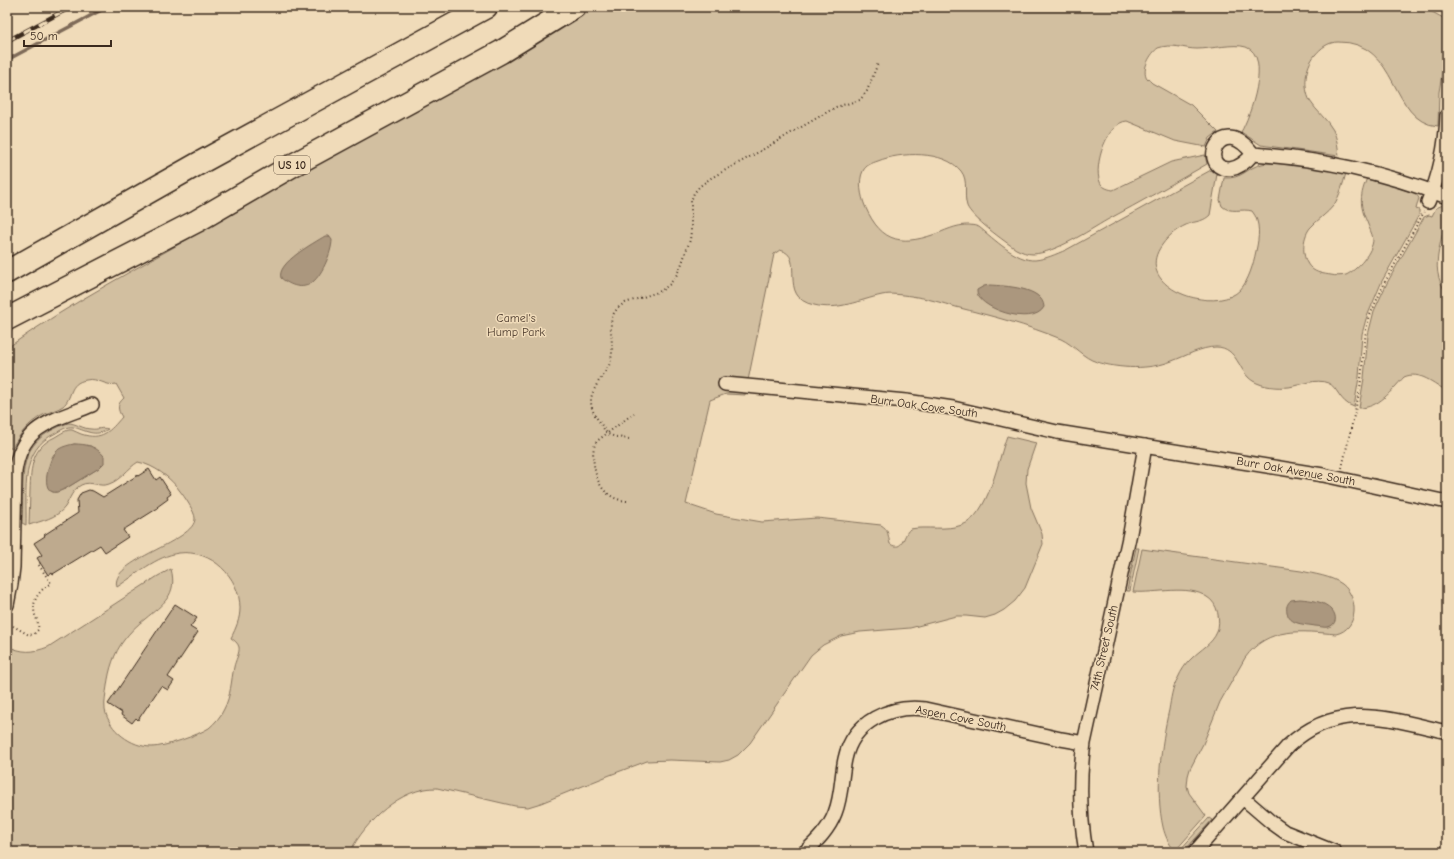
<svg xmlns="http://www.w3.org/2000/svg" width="1454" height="859" viewBox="0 0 1454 859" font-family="'Comic Neue',sans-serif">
<rect width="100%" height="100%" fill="#f0dbb9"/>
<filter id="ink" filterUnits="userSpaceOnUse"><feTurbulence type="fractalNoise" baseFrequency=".025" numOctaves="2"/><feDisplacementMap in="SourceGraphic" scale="8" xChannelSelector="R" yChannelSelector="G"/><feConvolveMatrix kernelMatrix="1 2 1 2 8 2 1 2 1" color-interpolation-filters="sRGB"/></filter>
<g filter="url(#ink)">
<path fill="#d2bfa0" stroke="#86745f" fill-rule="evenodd" d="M598,7H1423L1447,20V59L1442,74L1439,92L1438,126C1389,122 1400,41 1338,42C1328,42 1321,48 1315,55C1305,67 1303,87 1310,101C1316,111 1327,119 1333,130C1337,138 1338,147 1339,156L1261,145L1241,132C1250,117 1272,56 1246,47C1233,43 1212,49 1197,49C1184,49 1172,43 1158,48C1151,53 1141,69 1147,78C1149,80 1150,81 1152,83L1191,105L1218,132L1210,138L1206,147L1175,141L1127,121C1107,122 1093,166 1100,182C1102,187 1107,189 1113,190L1171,162L1205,155L1207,164C1174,183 1141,202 1107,220C1088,231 1055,253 1033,254C1027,254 1022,252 1016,249C1005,242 971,217 967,206C963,194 969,181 961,171C944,150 900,152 878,161C872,163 866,165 863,171C858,181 861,196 865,206C882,245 904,246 941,232C953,227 966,222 979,227C994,239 1016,261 1035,260C1046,259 1056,254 1066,250L1211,170L1217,174L1210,215C1204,221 1198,221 1191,223C1179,227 1169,235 1162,245C1131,287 1215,316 1240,290C1249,280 1253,265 1256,251C1259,238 1261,222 1252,211C1242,208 1230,214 1222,206L1220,200L1224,178C1243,179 1246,168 1262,164C1270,162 1278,164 1287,164C1307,166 1326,170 1346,173C1343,184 1340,195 1334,205C1327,214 1317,220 1310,228C1302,238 1301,259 1311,268C1316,273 1324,274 1331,275C1335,276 1341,276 1346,275C1357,270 1373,252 1373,239C1372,233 1369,228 1367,222C1359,205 1360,195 1367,178L1415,193L1419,198L1416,209L1419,210V215L1382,281L1366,319L1362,334L1359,377L1354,407C1339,402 1338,387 1328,383C1316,378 1301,385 1289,387C1277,388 1263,387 1253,381C1238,372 1238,347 1216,347C1201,347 1186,356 1172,361C1149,370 1120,369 1097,362C1083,358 1074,345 1061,339C1027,325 992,316 956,307C942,303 927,298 911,296C902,295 891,293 882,295C859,300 838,311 814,305C776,297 807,256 780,250L774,254L745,395L726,394L710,400L686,504L716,514L762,522L817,518L881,525C889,529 888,537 890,544C904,552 902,536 910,529C927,526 946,531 962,525C989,516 998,459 1007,436L1036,443L1027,469L1026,483L1031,508L1042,534L1043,544L1025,588L1015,601L1004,610L995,615L985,618L966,616H956L910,628L860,632L841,636L823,645L811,655L750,743L738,755L729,760L720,762L670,760L647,761L610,775L541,803L528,807L515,806L437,788C401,787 365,822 350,852H7V646C23,653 32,653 48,647L158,576L171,569C178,595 163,604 145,619C137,625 130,632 124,640C114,653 109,670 107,686C106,693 104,702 105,710C109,730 131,747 152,747C165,747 198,735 209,728C215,723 221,716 224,709C231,696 231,681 234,667C235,661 240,653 239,647C238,643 234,640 231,638C236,628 240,619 240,608C240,577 211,549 179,553C156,556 136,575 117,587C108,560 196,542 195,518C195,512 184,496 180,491C171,478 154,465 138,462C128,468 121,480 109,484C100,488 91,480 81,485C72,490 70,499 65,507C57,518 41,521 29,525C29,514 30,502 30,491C31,468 31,448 55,437C60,434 67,429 72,430C75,431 78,433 81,434C102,441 110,431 122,417C117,409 117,404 124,398L116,384C106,387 98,377 86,380C68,383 73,398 63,406C57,410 49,412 43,415C28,423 20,434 12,448H7V348C70,303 140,267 207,228C336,152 467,79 598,7ZM74,444L91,446L104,463L99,468L65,489C62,490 57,493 53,492C42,489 49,460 54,454C59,449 68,447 74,444Z
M1443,205H1447C1447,236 1425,266 1447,293V391C1434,384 1420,370 1404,377C1391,391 1379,408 1359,408L1364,378L1368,335L1374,311L1387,283L1424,217L1429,215L1432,216L1436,208Z
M68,423C76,423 83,429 91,429C97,430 102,427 108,429C95,438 85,430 73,427C67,426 61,430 56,433C19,450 27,491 26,525L22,523C25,474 13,443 68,423Z
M1136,548H1139L1130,591H1127Z
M1142,549L1301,571C1314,574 1331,576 1342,584C1359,597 1359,629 1336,634C1301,631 1268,626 1245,658L1220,702L1203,744L1190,769L1188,776L1187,786L1189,793L1206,816L1175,851C1169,844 1165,836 1163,827C1155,792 1161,744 1169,710C1171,699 1172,687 1178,678C1181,671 1186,663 1192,658C1201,649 1212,644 1217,632C1221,621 1218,603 1207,597C1188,584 1155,594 1133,592Z
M1209,818L1212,820L1186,849L1184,852H1178Z"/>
<path fill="#ab977e" stroke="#7e6b58" d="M325,236H329L332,240C332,252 321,278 310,284C300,290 288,284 281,278C276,263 314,243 325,236Z
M990,285C1004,286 1043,287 1044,307C1033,328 974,307 977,290L984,286Z
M74,444C86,444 96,446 104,456V463L99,468L65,489C61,490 57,493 53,492C39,488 51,455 59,449C64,446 69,445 74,444Z
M1300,599C1311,600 1324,601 1332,610C1337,616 1337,625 1328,627C1324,628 1319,626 1315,626C1305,624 1289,625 1287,612C1286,607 1287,604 1291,600Z"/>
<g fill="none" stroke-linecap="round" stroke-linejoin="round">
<path stroke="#7e6b58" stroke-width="3.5" d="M7,60L107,7"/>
</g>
<path fill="#beaa8e" stroke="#3b2a1e" d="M149,469L156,480L160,477L171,494L167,497L168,499L157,507L158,508L123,530L128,537L105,552L100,545L53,574L52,572L48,575L37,558L42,555L34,543L45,536L44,535L78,513L77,500L81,493L89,490L93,491L103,497L138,475V476Z
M175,604L197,618L190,627L198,632L168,677L174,681L168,690L161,686L138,720L136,718L132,723L121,715L122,713L108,704Z"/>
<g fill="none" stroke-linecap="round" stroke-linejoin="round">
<defs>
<path id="street" d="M1253,154C1247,161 1239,168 1230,169C1196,169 1221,111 1253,154C1322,159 1382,172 1447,197
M1428,202C1440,174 1446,145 1447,115
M725,384L906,401L953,408L1057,432L1323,475L1447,502
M7,605L11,584L13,567L15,472C21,425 53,421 92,405
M1243,798L1271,822L1285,832L1335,852
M805,852C817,841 829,829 835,813C842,796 841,777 845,759C853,721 890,705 925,709L1061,739L1084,743
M1086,852C1080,817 1079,778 1084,743L1130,533L1145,446
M1195,852L1288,746C1339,699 1388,719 1447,732"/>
<path id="highway" d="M7,272L196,165L486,7
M7,319L197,221L295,164L501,52L574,7"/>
</defs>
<use href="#street" stroke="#3b2a1e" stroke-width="16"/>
<use href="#highway" stroke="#3b2a1e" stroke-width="25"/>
<path stroke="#3b2a1e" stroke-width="2" stroke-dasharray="1 3" stroke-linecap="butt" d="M629,439C623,438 614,437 608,434C605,432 603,427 601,424C592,412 587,402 595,388C600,377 609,370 611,359C616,338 601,316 625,303L661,291L670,284L676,276L681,266L690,240L691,231V201L694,193L700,186L711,178L755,154L836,107L860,100L867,91L878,63
M1342,468L1360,389L1366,330L1370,315L1385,282L1424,212
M627,501C606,499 597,485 594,465C593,457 592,448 597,441L634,413
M13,626L29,635L34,634L38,630C39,624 37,620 35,615C31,600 39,591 51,583L38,564L40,563"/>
<use href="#street" stroke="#f0dbb9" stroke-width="13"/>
<use href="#highway" stroke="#f0dbb9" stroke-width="22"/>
<defs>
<path id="rail" d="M7,41L71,7"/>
</defs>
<use href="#rail" stroke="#3b2a1e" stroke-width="4.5"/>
<use href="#rail" stroke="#f0dbb9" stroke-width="3" stroke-dasharray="9" stroke-linecap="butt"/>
</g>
</g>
<g text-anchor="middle" stroke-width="3" stroke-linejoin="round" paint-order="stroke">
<rect fill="#f0dbb9" stroke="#715f4c" stroke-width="1" x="274" y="156" width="36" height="18" rx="3"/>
<g font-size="11" font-weight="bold" fill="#3b2a1e">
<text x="292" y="169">US 10</text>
</g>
<g font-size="12" fill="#524032" stroke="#f0dbb9">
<text x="516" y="322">Camel's<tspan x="516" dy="14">Hump Park</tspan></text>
</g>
<g font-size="12" fill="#3b2a1e" stroke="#f0dbb9">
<text transform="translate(924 406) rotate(8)" y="4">Burr Oak Cove South</text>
<text transform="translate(1296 471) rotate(10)" y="4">Burr Oak Avenue South</text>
<text transform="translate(1104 648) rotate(-77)" y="4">74th Street South</text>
<text transform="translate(961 718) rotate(11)" y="4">Aspen Cove South</text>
</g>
</g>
<rect width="1454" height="859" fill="none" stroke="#f0dbb9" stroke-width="24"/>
<rect x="12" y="12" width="1430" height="835" fill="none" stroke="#3b2a1e" stroke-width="1.5" filter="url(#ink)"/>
<path d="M24 40v6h87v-6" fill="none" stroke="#3b2a1e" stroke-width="2"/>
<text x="30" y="40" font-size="12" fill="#3b2a1e" stroke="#f0dbb9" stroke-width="3" paint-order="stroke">50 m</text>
</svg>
